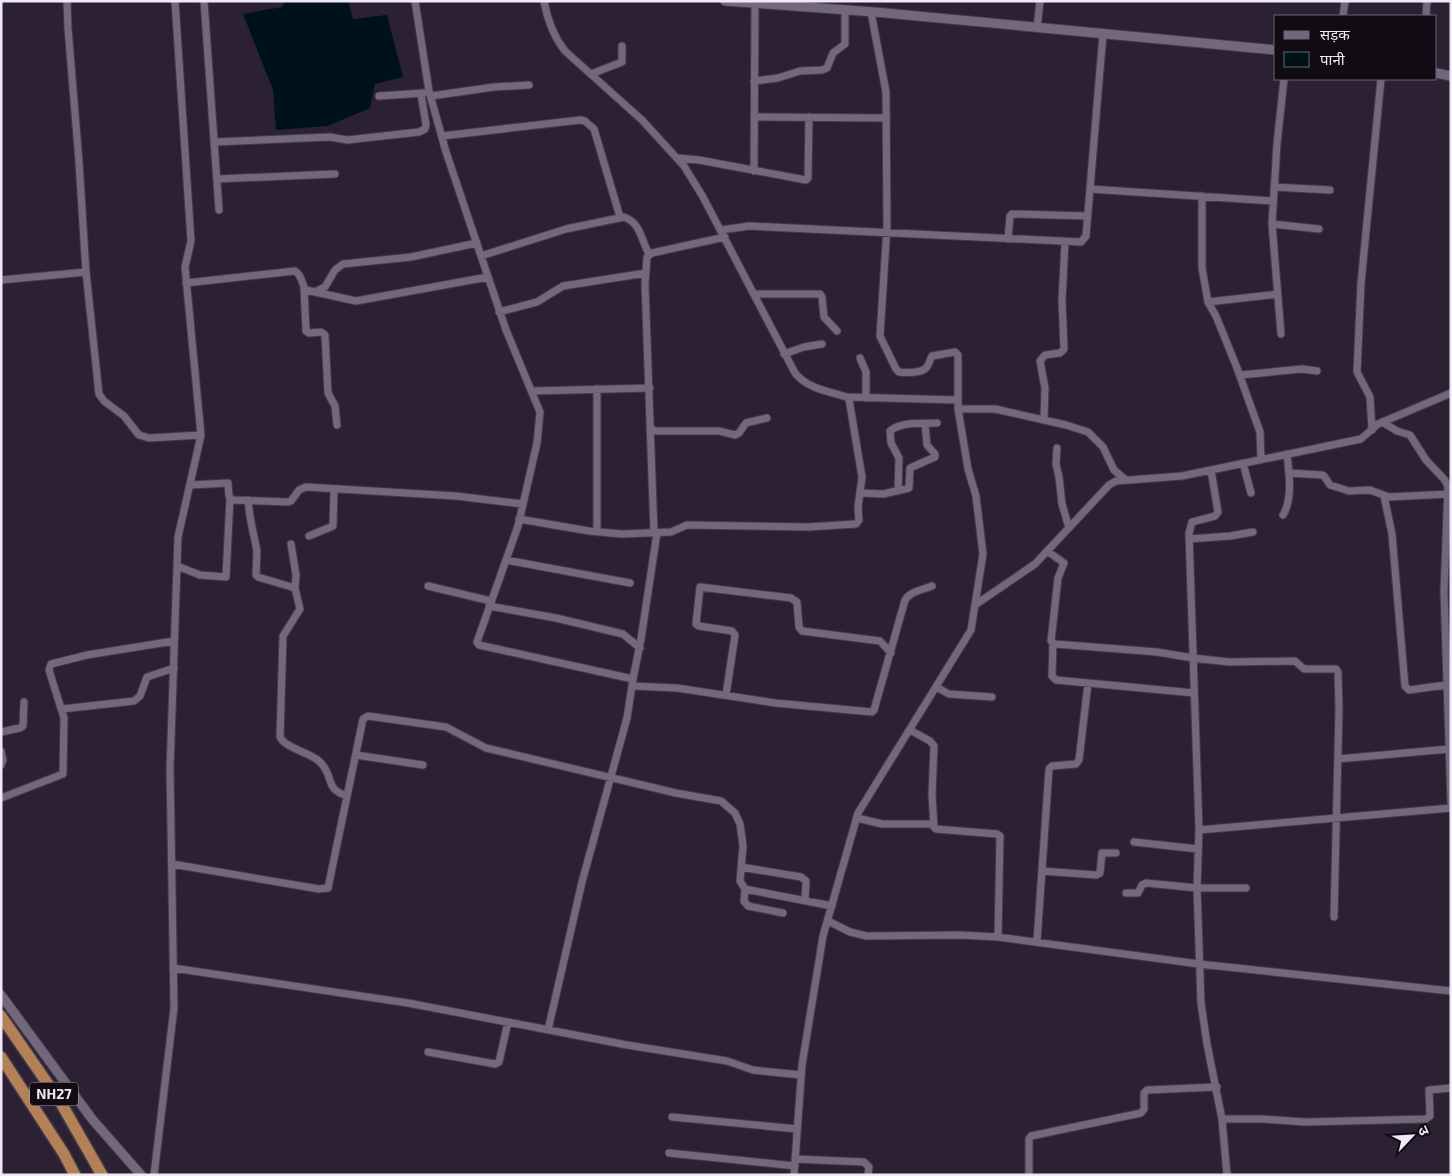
<svg xmlns="http://www.w3.org/2000/svg" width="1452" height="1176" viewBox="0 0 1452 1176" font-family="'Exo 2','Noto Sans Devanagari',sans-serif">
<rect width="100%" height="100%" fill="#2b2132"/>
<path fill="#001219" d="M285,1H348L353,19L387,15L403,77L375,84L370,108L328,126L276,130L273,90L243,14L282,7Z"/>
<g fill="none" stroke-linecap="round" stroke-linejoin="round">
<defs>
<path id="minor" d="M67,1L68,28L79,162L86,272L99,394L104,401L124,416L139,435L149,438L201,435
M204,1L219,210
M415,1L429,91L446,152L506,330L540,412L537,443L518,526L477,642L479,645L633,679
M1343,16L1345,1
M1426,16L1427,1
M1037,28L1040,1
M591,74L622,62V46
M754,81L778,78L800,71L822,70L827,68L833,53L845,44V10
M379,96L424,93
M431,96L494,87L529,85
M755,117L886,118
M442,136L580,120L585,121L594,129L620,217
M214,142L330,137L347,140L419,132L425,129L426,125L421,94
M678,158L699,160L806,180L808,178L809,117
M754,171L755,4
M217,179L335,174
M1274,187L1330,190
M1090,189L1273,201
M1202,196V268L1208,302L1216,316L1237,368L1260,432L1261,459
M1272,224L1319,229
M721,230L749,226L1081,242L1086,236L1103,34
M1008,239L1010,216L1012,214L1087,216
M481,256L566,229L624,217C641,223 641,240 649,254
M1,280L86,272
M186,283L295,271C303,276 301,284 306,290L356,301L488,277
M304,288L306,331L309,333L321,332L325,335L328,393L335,406L337,425
M315,292L325,287L335,270L343,264L411,257L477,243
M755,294H820L822,297L824,317L837,331
M1208,302L1278,294
M499,312L537,302L563,286L646,273
M1281,334L1272,224L1277,144L1284,79
M784,354L804,347L822,344
M860,358L866,372V398
M1240,375L1302,369L1317,371
M597,389V532
M532,391L650,388
M847,397L958,400
M958,409H995L1066,425L1088,432L1103,447L1114,470L1126,480
M1044,420L1045,388L1040,361L1045,355L1060,353L1064,349L1062,300L1065,242
M1382,422L1397,431L1410,435L1426,460L1444,479L1448,486L1444,592L1451,802
M651,429L657,431H719L735,435L739,433L746,423L767,418
M1372,430L1370,397L1357,372L1361,283L1381,79
M1057,448L1056,464L1059,477L1062,504L1069,528
M1243,463L1251,493
M1289,473L1322,475L1324,476L1330,485L1349,491L1370,490L1389,497L1449,494
M190,485L228,483L229,496L232,500L288,502L291,501L299,490L306,487L456,496L523,504
M898,491L899,458L891,443L890,431C902,421 922,424 937,423
M861,493L883,494L909,488L910,468L935,457V454L927,445L925,424
M1384,496L1392,534L1405,686L1409,690L1446,685
M248,500L250,517L257,551L256,575L258,577L295,588L300,609L283,636L280,737C286,749 310,752 320,762C335,777 324,789 347,796
M1283,515C1293,499 1289,473 1287,454
M519,519L589,531L622,534L671,532L687,525L808,527L856,524L859,520L858,507L862,477L849,399L847,397C828,391 808,389 795,373L703,197L684,166L642,120L565,51C554,37 547,18 544,1
M654,533L645,284L647,257L652,253L725,237
M309,536L333,526L334,489
M1189,539L1230,536L1253,532
M291,544L296,575L295,588
M1047,551L1064,563L1058,578L1051,641L1055,644L1157,652L1193,658L1229,662L1295,661L1304,669H1336L1338,672L1339,709L1334,917
M506,560L630,583
M177,566L200,575L226,577L230,498
M428,586L491,601
M975,605L1035,564L1109,485L1116,481L1182,476L1361,439L1378,424L1451,393
M489,606L556,618L623,634L640,648
M1053,643L1052,676L1056,680L1194,693
M632,686L677,688L775,703L872,712L874,710L905,600C911,591 922,590 932,586
M936,687L949,694L992,697
M726,695L735,635L732,631L699,626L696,624L700,587L791,598L797,602L799,627L802,631L880,641L891,653
M62,709L134,701L140,696L147,677L174,668
M910,730L930,741L934,746L932,795L934,827L936,829L997,834L1000,836L998,937
M1,732L20,728L23,726L24,702
M1,751L3,760L1,765
M356,755L423,765
M1338,759L1449,749
M1,798L63,774L64,718L49,670L51,664L87,655L174,641
M857,818L882,824H933
M1199,830L1189,533L1192,522L1215,516L1218,512L1211,470
M1134,842L1198,849
M172,864L319,889L328,888L363,719L368,716L446,727L486,748L676,793L721,801L735,813L740,824L743,846L740,881L745,889L832,906
M741,867L801,877L806,881L805,901
M1042,871L1096,875L1100,873L1102,853H1116
M745,889L744,901L748,906L783,913
M1126,893H1138L1142,885L1146,883L1197,888H1246
M828,921L850,932L867,936L960,935L998,937L1199,964L1451,991
M1037,941L1049,769L1052,766L1076,764L1079,760L1088,683
M173,968L408,1003L627,1045L727,1061L753,1070L801,1075
M548,1030L582,882L627,718L633,679L641,639L657,533
M428,1052L495,1064L499,1062L508,1022
M672,1117L797,1129
M1222,1119H1263L1305,1122L1426,1119L1430,1116L1429,1090L1451,1088
M669,1153L795,1166
M795,1159L864,1162L869,1167L868,1175
M154,1175L174,1008L170,769L178,537L201,435L185,267L191,241L175,1
M794,1175L802,1065L823,936L858,813L971,630L983,554L976,496L968,469L958,409V355L955,352L932,356C930,359 929,365 926,368C921,373 906,373 899,372L896,369L880,336L887,226L886,92L871,12
M1029,1175V1139L1031,1136L1141,1113L1144,1109V1093L1147,1090L1217,1087
M1227,1175L1222,1119L1207,1044L1201,1003L1197,888L1199,830L1451,808"/>
<path id="tertiary" d="M725,1L875,12L1276,50
M1436,73L1451,76"/>
<path id="secondary" d="M1,995L92,1119L141,1175"/>
<path id="trunk" d="M1,1016L61,1103L102,1175
M1,1057L64,1154L75,1175"/>
</defs>
<use href="#minor" stroke="#443b49" stroke-width="9"/>
<use href="#tertiary" stroke="#443b49" stroke-width="11"/>
<use href="#secondary" stroke="#443b49" stroke-width="11"/>
<use href="#trunk" stroke="#443b49" stroke-width="14"/>
<use href="#minor" stroke="#73677b" stroke-width="7"/>
<use href="#tertiary" stroke="#73677b" stroke-width="9"/>
<use href="#secondary" stroke="#73677b" stroke-width="9"/>
<use href="#trunk" stroke="#b38058" stroke-width="11"/>
</g>
<g text-anchor="middle" stroke-width="4" stroke-linejoin="round" paint-order="stroke">
<rect fill="#110c14" stroke="#ada7b2" stroke-width="1" x="30" y="1082.5" width="48" height="23" rx="4"/>
<g font-size="14" font-weight="bold" fill="#f0e9f5">
<text x="54" y="1099">NH27</text>
</g>
</g>
<rect width="1452" height="1176" fill="none" stroke="#f0e9f5" stroke-width="5"/>
<rect x="1274" y="15" width="162" height="65" fill="#110c14" stroke="#6a646e"/>
<rect x="1284" y="31" width="25" height="8" fill="#73677b" stroke="#6a646e"/>
<text x="1320" y="40" font-size="15" fill="#f0e9f5">सड़क</text>
<rect x="1284" y="52" width="25" height="15" fill="#001219" stroke="#6a646e"/>
<text x="1320" y="65" font-size="15" fill="#f0e9f5">पानी</text>
<g transform="translate(1412 1136) rotate(65)" stroke="#110c14" stroke-width="4" paint-order="stroke">
<path d="M0-4L9 19L0 12L-9 19Z" fill="#f0e9f5"/>
<text y="-8" font-size="14" font-weight="bold" text-anchor="middle" fill="#f0e9f5">उ</text>
</g>
</svg>
